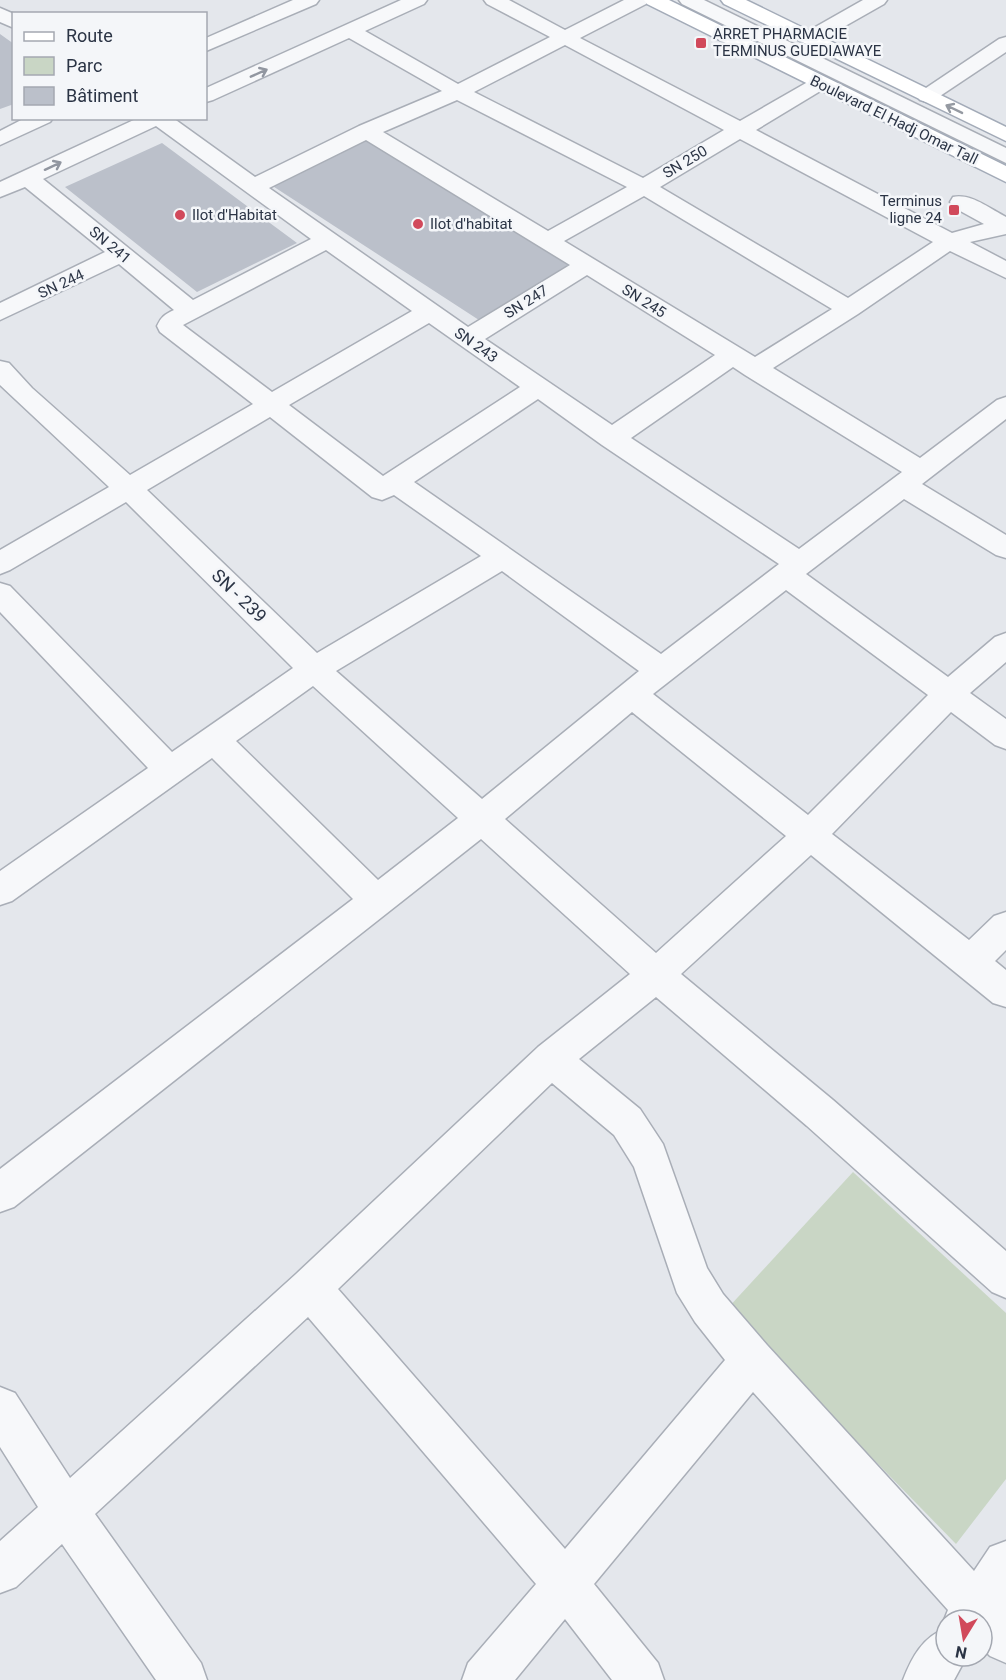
<svg xmlns="http://www.w3.org/2000/svg" width="1006" height="1680" viewBox="0 0 1006 1680" font-family="Roboto,sans-serif">
<rect width="100%" height="100%" fill="#e4e7ec"/>
<path fill="#c9d6c5" d="M853,1172L1006,1313V1479L956,1544L727,1309Z"/>
<path fill="#bbc0ca" d="M0,34L14,44V104L0,109Z
M364,135L569,265L482,322L268,183Z
M162,143L297,243L197,292L65,187Z"/>
<g fill="none" stroke-linecap="round" stroke-linejoin="round">
<defs>
<path id="minor" d="M293,0H319L316,4L206,51V38Z
M401,0H427L424,4L365,31L458,84L550,37L487,4L484,0H509L565,30L624,0H649L646,4L580,38L740,121L813,79L820,77L827,79L830,83L827,87L756,130L952,233L984,224L953,207L950,202L953,197C971,193 990,209 1006,217V234L970,242L1006,261V278L950,251L858,314L773,368L920,458L997,400L1006,397V419L922,484L1006,535V558L996,555L904,499L806,574L948,677L995,637L1006,633V662L970,693L1006,719V749L995,745L951,712L832,834L969,940L994,916L1006,912V950L995,961L1006,970V1007L993,1003L811,855L681,974L833,1100L1006,1251V1298L992,1292L807,1126L656,997L579,1059L640,1109L663,1144L707,1268L723,1294L767,1345L974,1571L990,1547L1006,1541V1663L990,1656L982,1648V1620H946V1625L944,1620L948,1610L753,1392L594,1584L658,1663L664,1680H612L565,1619L515,1680H462L468,1663L536,1584L308,1317L95,1514L201,1663L207,1680H156L62,1544L16,1587L0,1593V1541L38,1507L0,1447V1387L15,1393L70,1478L296,1274L538,1047L630,974L481,839L14,1207L0,1212V1169L353,899L212,758L12,901L0,905V871L148,768L0,612V583L10,586L172,752L293,668L126,502L10,570L0,574V550L109,487L0,385V361L9,363L32,388L130,475L253,404L160,332L157,326C161,317 165,314 174,310L119,264L0,320V303L105,252L25,187L0,197V182L138,118H173L255,177L359,126L442,91L349,38L213,100L206,102V88ZM565,45L724,130L643,178L474,92ZM457,100L627,187L548,231L383,132ZM156,126L311,239L193,300L43,179ZM740,139L933,242L848,298L660,187ZM366,140L570,265L468,327L269,188ZM644,196L832,309L755,357L564,241ZM326,250L412,311L272,392L183,325ZM587,275L715,355L612,425L485,339ZM429,323L520,387L383,476L289,405ZM733,367L745,375L902,472L799,549L631,438ZM538,399L602,445L779,564L661,654L414,482ZM270,417L372,497L382,500L394,495L481,556L317,653L147,490ZM502,571L639,671L482,799L336,671ZM786,590L928,695L808,815L653,694ZM313,686L458,818L378,880L236,741ZM632,712L786,836L656,953L505,819ZM552,1083L614,1135L634,1167L677,1293L695,1322L725,1360L565,1549L338,1289Z
M679,0H704L1006,148V163L682,4Z
M863,0H887L884,4L817,42H803L800,38L803,34Z
M0,8L14,14V28L0,22Z
M1006,37V52L934,100L927,102L920,100L917,96L920,92L999,39Z
M25,118H53L50,122L0,145V131Z
M946,1628V1656H967L954,1680H903C912,1657 922,1638 946,1628Z"/>
<path id="major" d="M644,0H669L1006,166V182L647,4Z
M721,0H746L1006,127V141L724,4Z"/>
</defs>
<use href="#minor" stroke="#a9aeb7" stroke-width="3"/>
<use href="#major" stroke="#a3abb8" stroke-width="3"/>
<use href="#minor" fill="#f7f8fa" fill-rule="evenodd"/>
<use href="#major" fill="#fff" fill-rule="evenodd"/>
</g>
<defs><path id="oneway-shaft" d="M-6 0H5M1.5-3L5.5 0L1.5 3" fill="none" stroke-width="1.6" stroke-linecap="round" stroke-linejoin="round" transform="scale(1.5)"/></defs>
<g stroke="#9196a0">
<use href="#oneway-shaft" transform="translate(259 73) rotate(-24)"/>
<use href="#oneway-shaft" transform="translate(53 166) rotate(-25)"/>
</g>
<use stroke="#959aa2" href="#oneway-shaft" transform="translate(954 109) rotate(-154)"/>
<g fill="#d1495b" stroke="#f4f6f9" stroke-width="2">
<rect x="695" y="37" width="12" height="12" rx="3"/>
<rect x="948" y="204" width="12" height="12" rx="3"/>
<circle cx="180" cy="215" r="6"/>
<circle cx="418" cy="224" r="6"/>
</g>
<g text-anchor="middle" stroke-width="5" stroke-linejoin="round" paint-order="stroke">
<g font-size="15" fill="#2b3445" stroke="#f4f6f9" text-anchor="start">
<text x="713" y="39">ARRET PHARMACIE<tspan x="713" dy="17">TERMINUS GUEDIAWAYE</tspan></text>
<text x="942" y="206" text-anchor="end">Terminus<tspan x="942" dy="17">ligne 24</tspan></text>
<text x="192" y="220">Ilot d'Habitat</text>
<text x="430" y="229">Ilot d'habitat</text>
</g>
<g font-size="15" fill="#2b3445" stroke="#f4f6f9">
<text transform="translate(894 120) rotate(26)" y="5">Boulevard El Hadj Omar Tall</text>
<text transform="translate(685 162) rotate(-31)" y="5">SN 250</text>
<text transform="translate(110 245) rotate(40)" y="5">SN 241</text>
<text transform="translate(61 284) rotate(-25)" y="5">SN 244</text>
<text transform="translate(644 301) rotate(32)" y="5">SN 245</text>
<text transform="translate(526 302) rotate(-32)" y="5">SN 247</text>
<text transform="translate(476 345) rotate(35)" y="5">SN 243</text>
</g>
<g font-size="18" fill="#2b3445" stroke="#f4f6f9">
<text transform="translate(239 596) rotate(44)" y="6">SN - 239</text>
</g>
</g>
<rect x="12" y="12" width="195" height="108" fill="#f4f6f9" stroke="#a4a8b1" stroke-width="1.5"/>
<rect x="24" y="32" width="30" height="9" fill="#ffffff" stroke="#a4a8b1" stroke-width="1.5"/>
<text x="66" y="42" font-size="18" fill="#2b3445">Route</text>
<rect x="24" y="57" width="30" height="18" fill="#c9d6c5" stroke="#a4a8b1" stroke-width="1.5"/>
<text x="66" y="72" font-size="18" fill="#2b3445">Parc</text>
<rect x="24" y="87" width="30" height="18" fill="#bbc0ca" stroke="#a4a8b1" stroke-width="1.5"/>
<text x="66" y="102" font-size="18" fill="#2b3445">Bâtiment</text>
<g transform="translate(964 1638) rotate(191)"><circle r="28" fill="#f4f6f9" stroke="#a4a8b1" stroke-width="1.5"/>
<path d="M0-4.5L10 22L0 15L-10 22Z" fill="#d1495b"/>
<text y="-9" font-size="16" font-weight="bold" text-anchor="middle" fill="#2b3445">N</text>
</g>
</svg>
